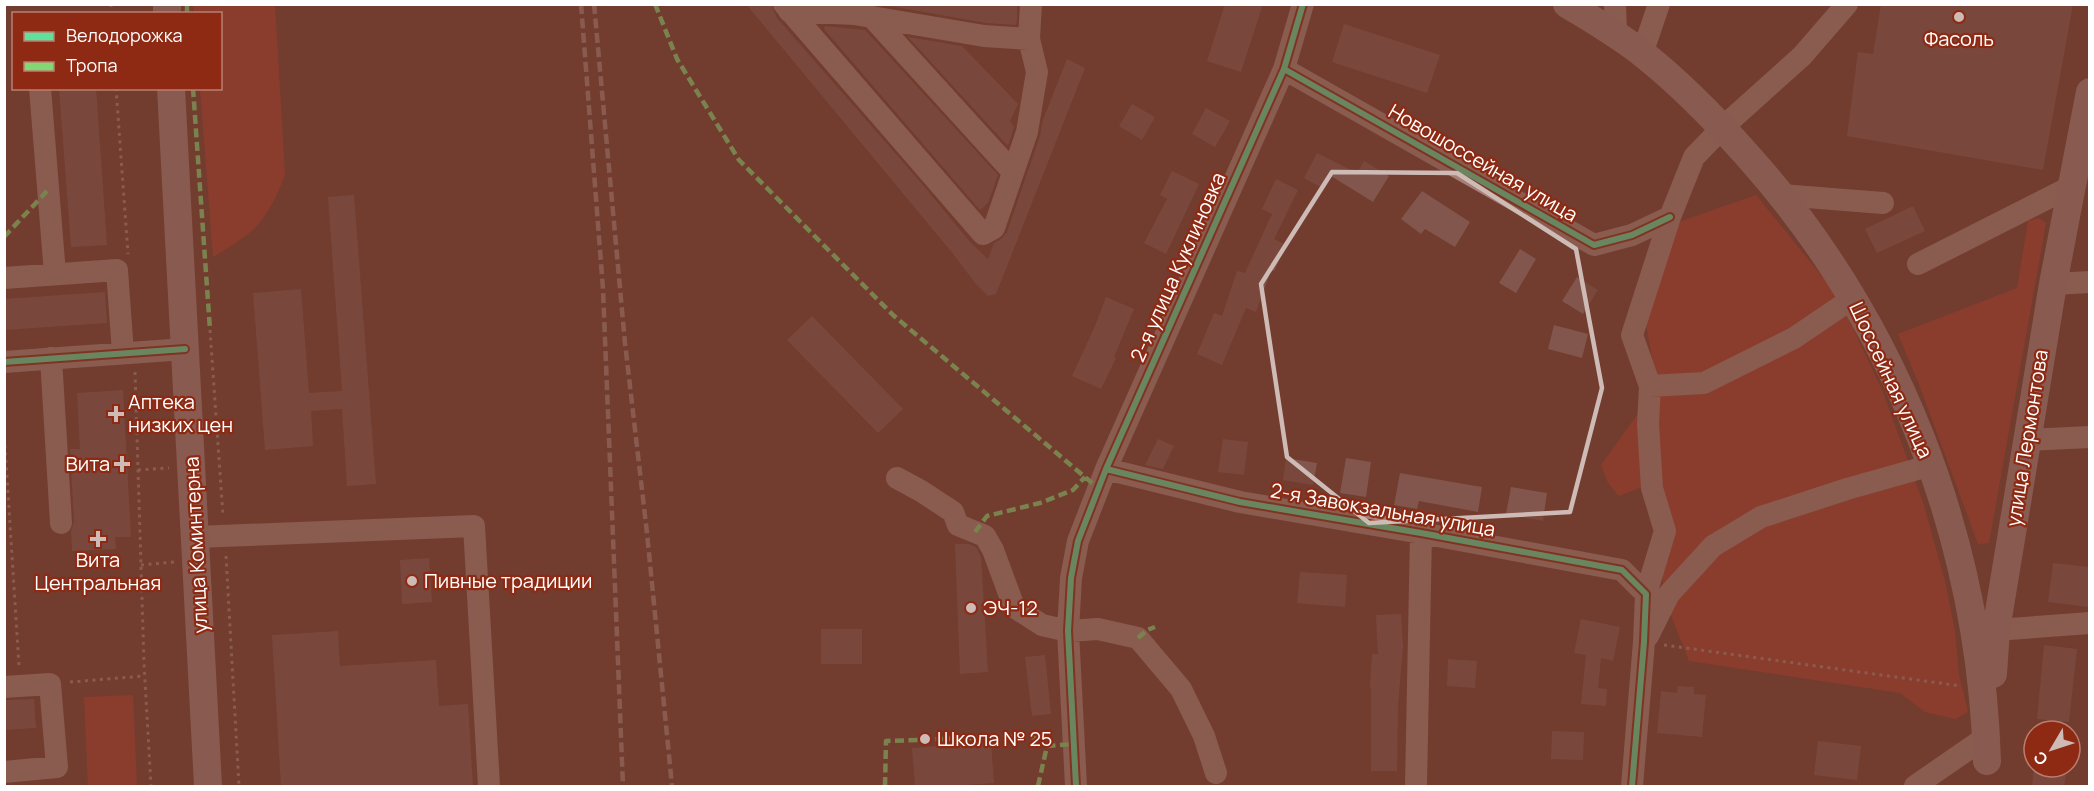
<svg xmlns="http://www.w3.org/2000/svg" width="2094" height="791" viewBox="0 0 2094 791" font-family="Manrope,sans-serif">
<rect width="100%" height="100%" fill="#723c2f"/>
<path fill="#a73f2a" d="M193,5H275L285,175C277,196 266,220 248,234C237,243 224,250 213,257L200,89L220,88V14L194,13Z
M1756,195L1838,296L1882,390L1923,502L1945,581L1955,631L1959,675L1968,712L1955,719L1925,712L1900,693L1689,661L1663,595L1662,560L1654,482L1619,496L1608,483L1601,465L1657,387L1646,324L1676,223Z
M2039,218L2046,223L1989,543L1978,544L1920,387L1898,334L2017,288L2028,221Z
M133,695L137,786H88L84,697Z"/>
<path fill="#82564c" d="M746,4H771L777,18L922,184L970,242L988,259L994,243L1001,239L1007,232L1040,136L1043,120L1067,59L1085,68L996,294L988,296L975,283L954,255Z
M879,4H1017V20L1016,25L986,23Z
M1225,4H1263L1241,72L1207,61Z
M1881,4H2073L2043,170L1847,136L1858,52L1873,54Z
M1344,24L1440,55L1427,93L1332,62Z
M825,26L865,30L998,175L988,203L980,210L824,29Z
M908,37L962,46L1018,104L1010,121L1014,127L1009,143L1007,145Z
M59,88H96L107,245L71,247Z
M1132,104L1155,117L1142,140L1119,126Z
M1206,108L1230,121L1215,147L1192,134Z
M1317,153L1357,173L1364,161L1389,176L1373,202L1331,176L1324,189L1304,178Z
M1172,171L1199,184L1166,254L1144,243L1167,199L1160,195Z
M1276,179L1298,190L1274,239L1286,245L1274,271L1271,270L1256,312L1246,308L1222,365L1197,354L1214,313L1222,316L1237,271L1245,273L1272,214L1262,209Z
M1422,191L1470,222L1455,247L1425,229L1421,234L1401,219Z
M354,195L376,484L347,486L342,409L311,411L313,446L265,450L253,293L301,289L309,393L342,391L328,197Z
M1913,206L1925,231L1877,253L1865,229Z
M1520,249L1536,259L1516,293L1499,283Z
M1577,277L1598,290L1583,314L1562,301Z
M105,292L107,323L4,330V299Z
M1106,297L1134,309L1114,357L1116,358L1101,389L1072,376L1095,326Z
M812,316L903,409L878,433L787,340Z
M1554,325L1588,334L1582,358L1548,349Z
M123,390L131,537H115L116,549L72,551L71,531L74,522L70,449H80L77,393Z
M1158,439L1174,446L1163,469L1145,465Z
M1223,439L1248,442L1244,475L1218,472Z
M1286,458L1317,463L1313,485L1283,480Z
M1346,458L1371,462L1366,497L1340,493Z
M1400,473L1482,487L1478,512L1419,501L1417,509L1394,505Z
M1511,487L1547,493L1543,521L1506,514Z
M955,544H969L976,547L981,557L988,672L960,674Z
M429,558L432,602L402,604L400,560Z
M2053,563L2090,567L2088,607L2048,602Z
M1300,572L1347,575L1345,607L1297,603Z
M1401,614L1403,646L1398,705L1397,771H1371V688L1370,687L1372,654H1378L1376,615Z
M1581,619L1620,627L1613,661L1601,658L1598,688L1607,689L1606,706L1581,704L1586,655L1574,653Z
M821,629H862V664H821Z
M338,631L340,666L436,660L439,706L468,704L473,786H281L272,635Z
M2044,645L2077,649L2069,722L2037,719Z
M1045,655L1051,714L1032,716L1025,657Z
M1448,659L1477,661L1475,688L1447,686Z
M1678,686L1694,687V694L1706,695L1702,737L1657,733L1661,691L1677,693Z
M34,699L36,728L4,730V700Z
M1552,731L1584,732L1583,760L1551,759Z
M1818,741L1861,746L1857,780L1814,775Z
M991,742L994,783L951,786H915L912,748Z
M2034,767H2067L2064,786H2032Z"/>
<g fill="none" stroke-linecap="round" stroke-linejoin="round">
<path stroke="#a68076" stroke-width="3" stroke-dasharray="3 4.5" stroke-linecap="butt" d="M111,4V14
M116,88L128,254
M210,330L223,516
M135,372L144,663L151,786
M4,430L19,666
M138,470L169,468
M226,556L239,786
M141,565L175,562
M1664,645L1961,686
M70,682L144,676"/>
<path stroke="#a68076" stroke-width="22" d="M784,4L983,234L994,228L1027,132L1037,72L1029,39L1031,4
M1615,4L1616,34
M789,11L854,14L984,36L1029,39
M872,17L1013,172
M1642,54L1659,4
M1284,69L1594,245L1632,235L1670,217
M40,88L55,274
M1781,195L1883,203
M1918,264L2072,186
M4,278L117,270L123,353
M2053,284L2090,282
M51,358L61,523
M4,362L185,349
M1650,386L1704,383L1794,338L1853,298
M2027,440L2090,437
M1106,469L1240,502L1421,533L1622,570L1646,594
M897,478L921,491L953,512L958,525L985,536L993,550L1014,607L1042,625L1068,631L1098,629L1138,638L1181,689L1204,736L1216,773
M196,537L474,526L489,786
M1996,630L2090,623
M1648,636L1669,594L1713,546L1761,517L1847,489L1932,465
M4,687L50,684L57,767L4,772
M1076,786L1068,631L1071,578L1078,541L1106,469L1284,69L1303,4
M1416,786L1421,533
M1632,786L1644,642L1646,594L1665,531L1652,488L1648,424L1650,386L1632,335L1670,217L1694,157L1723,127L1802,56L1847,4
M1915,786L1986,737"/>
<path stroke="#a57f76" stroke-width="28" d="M167,4V14
M1567,4C1593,20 1619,35 1643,54C1681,84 1715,119 1747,155C1896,321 1980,537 1987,761
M171,88L208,786
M1993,674L1996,630L2053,284L2090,92"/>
<path stroke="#a58279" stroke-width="4.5" stroke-dasharray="10 4.5" stroke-linecap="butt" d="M581,4L603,289L623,786
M594,4L625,343L647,533L672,786"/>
<path stroke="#83d873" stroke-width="4.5" stroke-dasharray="9 4.5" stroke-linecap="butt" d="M187,4V14
M655,4L677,59L739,160L893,315L1098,488
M193,88L210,330
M4,237L48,190
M975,532L987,516L1040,503L1073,490L1085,477
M1138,638L1147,630L1155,627
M885,786L886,741L1031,736L1047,746
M1038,786L1047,746L1074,744"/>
<defs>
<path id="cycleway" d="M1284,69L1594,245L1632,235L1670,217
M4,362L185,349
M1106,469L1240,502L1421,533L1622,570L1646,594L1644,642L1632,786
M1076,786L1068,631L1071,578L1078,541L1106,469L1284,69L1303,4"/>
</defs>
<use href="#cycleway" stroke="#8e2a13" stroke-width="10"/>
<use href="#cycleway" stroke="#60e19b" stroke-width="6"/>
</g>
<path d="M0 0H2094V791H0ZM1332,172L1457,173L1576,249L1602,388L1570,512L1369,523L1287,457L1261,284Z" fill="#723c2f" fill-opacity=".55" fill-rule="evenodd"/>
<path fill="none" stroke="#cebbb6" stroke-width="4.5" stroke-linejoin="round" d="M1332,172L1457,173L1576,249L1602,388L1570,512L1369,523L1287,457L1261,284Z"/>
<g fill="#cebbb6" stroke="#8e2a13" stroke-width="2">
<circle cx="1959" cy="17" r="6"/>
<path d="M113 405h6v6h6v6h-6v6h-6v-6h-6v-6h6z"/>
<path d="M119 455h6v6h6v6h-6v6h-6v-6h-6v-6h6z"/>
<path d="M95 530h6v6h6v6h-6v6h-6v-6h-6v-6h6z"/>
<circle cx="412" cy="581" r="6"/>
<circle cx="971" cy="608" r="6"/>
<circle cx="925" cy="739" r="6"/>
</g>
<g text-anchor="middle" stroke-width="4.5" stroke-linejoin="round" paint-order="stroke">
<g font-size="20" fill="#fff" stroke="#8e2a13" text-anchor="start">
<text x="1959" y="46" text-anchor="middle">Фасоль</text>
<text x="128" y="409">Аптека<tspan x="128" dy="23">низких цен</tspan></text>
<text x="110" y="471" text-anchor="end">Вита</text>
<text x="98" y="567" text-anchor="middle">Вита<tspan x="98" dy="23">Центральная</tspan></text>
<text x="424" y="588">Пивные традиции</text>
<text x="983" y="615">ЭЧ-12</text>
<text x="937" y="746">Школа № 25</text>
</g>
<g font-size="20" fill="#fff" stroke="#8e2a13">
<text transform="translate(1483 163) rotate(30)" y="7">Новошоссейная улица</text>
<text transform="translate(1178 267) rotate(-66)" y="7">2-я улица Куклиновка</text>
<text transform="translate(1891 380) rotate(65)" y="7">Шоссейная улица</text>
<text transform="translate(2027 438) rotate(-81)" y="7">улица Лермонтова</text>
<text transform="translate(1383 510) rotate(10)" y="7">2-я Завокзальная улица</text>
<text transform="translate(196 545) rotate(-93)" y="7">улица Коминтерна</text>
</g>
</g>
<rect width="2094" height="791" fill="none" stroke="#ffffff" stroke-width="12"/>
<rect x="12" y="12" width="210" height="78" fill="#8e2a13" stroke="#bb7f71" stroke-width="1.5"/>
<rect x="24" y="32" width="30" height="9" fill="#60e19b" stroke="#bb7f71" stroke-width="1.5"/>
<text x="66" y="42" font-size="18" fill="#ffffff">Велодорожка</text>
<rect x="24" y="62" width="30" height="9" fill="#83d873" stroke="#bb7f71" stroke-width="1.5"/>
<text x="66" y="72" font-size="18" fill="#ffffff">Тропа</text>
<g transform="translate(2052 749) rotate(231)"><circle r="28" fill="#8e2a13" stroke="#bb7f71" stroke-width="1.5"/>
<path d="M0-4.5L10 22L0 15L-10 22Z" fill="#cebbb6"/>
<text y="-9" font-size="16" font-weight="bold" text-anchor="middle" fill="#ffffff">С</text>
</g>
</svg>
